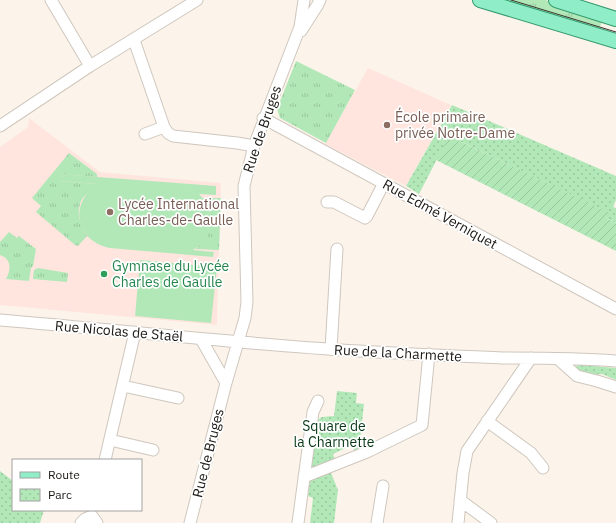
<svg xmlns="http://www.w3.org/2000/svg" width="616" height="523" viewBox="0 0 616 523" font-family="'IBM Plex Sans',sans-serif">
<defs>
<pattern id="grass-tufts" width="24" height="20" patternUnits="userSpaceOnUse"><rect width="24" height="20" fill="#b2e8b8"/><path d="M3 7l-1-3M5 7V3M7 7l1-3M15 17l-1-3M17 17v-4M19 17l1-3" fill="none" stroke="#98c69d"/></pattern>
<pattern id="park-dots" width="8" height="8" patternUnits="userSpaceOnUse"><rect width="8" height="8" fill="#b2e8b8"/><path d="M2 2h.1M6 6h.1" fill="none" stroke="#98c69d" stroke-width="1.8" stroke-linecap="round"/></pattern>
<pattern id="garden-furrows" width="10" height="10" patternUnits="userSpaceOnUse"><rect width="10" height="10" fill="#b2e8b8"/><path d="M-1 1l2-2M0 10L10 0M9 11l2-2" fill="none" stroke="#98c69d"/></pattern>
</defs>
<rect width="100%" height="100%" fill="#fcf4ea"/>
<path fill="#ffe5de" d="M368,68L451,105L406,186L325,144Z
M29,118L100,172L221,183L217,325L0,305V147L28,127Z"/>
<path fill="url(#grass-tufts)" d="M488,0H545L603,18L598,33Z
M296,61L355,90L326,143L280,118L277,109Z
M69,153L97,174V177L59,174V181L97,184C93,189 84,195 81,201C76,213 80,226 87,236L78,246L75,245L36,212L41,206L32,198Z
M203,198H221L219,250L195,249C213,238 215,214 203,198Z
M9,232L17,238L19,236L36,249L33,266L31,268L29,281L6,279C11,270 12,259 0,255V242Z
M38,268L68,273L67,282L33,279L34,270Z"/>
<path fill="url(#park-dots)" d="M452,105L616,176V200L613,207L616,208V223L606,218L607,212L449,136L419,194L406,186Z
M581,365L616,368V380L602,374L589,375L570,367Z
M337,391L357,393L356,403L364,404L359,449L355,451L352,445L333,454L335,459L331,473L338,490L334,523H310L313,498L308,496L316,421L322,417L334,416Z
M0,471L13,481V510H44L40,523H0Z"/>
<path fill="url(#garden-furrows)" d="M449,136L608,212L606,218L616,223V251L436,160Z"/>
<path fill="#b2e8b8" d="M59,174L216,186V195L199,194C211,206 215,225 205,240C203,244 197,247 193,250L214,252L213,257L110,248C76,241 68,205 97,184L59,181Z
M140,260L217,267L211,323L135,316Z"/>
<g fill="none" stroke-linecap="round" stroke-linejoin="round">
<defs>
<path id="minor" d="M51,0L90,66
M301,31L317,6L320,0
M134,40L164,127L168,133L173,136L237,143L254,146
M263,118L616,309
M0,126L90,66L197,0
M145,134L164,127
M327,202H334L365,218L367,216L384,183
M0,320C120,330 239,344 359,351C407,354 456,356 504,358C542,358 579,358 616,361
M201,339L226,383
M331,349L337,249
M558,359L577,376L597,381L616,387
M123,386L178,398
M487,421L531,453L543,468
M110,440L153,450
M105,460L135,332
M304,477L367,452L422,425L429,354
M460,500L491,523
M81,523L85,519L92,516L97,523
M190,523L226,383L245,318L247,302L244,186L254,146L300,27L304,0
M298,523L313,412L318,401
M377,523L383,486
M458,523L463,473L467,451L531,358"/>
<path id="major" d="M480,0L616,41
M556,0L616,19"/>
</defs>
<use href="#minor" stroke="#cfc7be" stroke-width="13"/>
<use href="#major" stroke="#369b70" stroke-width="16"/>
<use href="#minor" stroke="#fff" stroke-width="11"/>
<use href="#major" stroke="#8feec7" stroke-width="14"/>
<path stroke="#3a3632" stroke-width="1" d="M511,0L616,32"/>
</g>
<g fill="#8d6e63" stroke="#fff" stroke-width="1.5">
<circle cx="387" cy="125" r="4"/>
<circle cx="110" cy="212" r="4"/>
</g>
<circle fill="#2e9e5b" stroke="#fff" stroke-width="1.5" cx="104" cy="274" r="4"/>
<g text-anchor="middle" stroke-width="3.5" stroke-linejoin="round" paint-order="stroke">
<g font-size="14" fill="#785e54" stroke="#fff" text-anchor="start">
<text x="395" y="122">École primaire<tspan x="395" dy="16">privée Notre-Dame</tspan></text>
<text x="118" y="209">Lycée International<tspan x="118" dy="16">Charles-de-Gaulle</tspan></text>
</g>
<g font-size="14" fill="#1a1714" stroke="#fff">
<text transform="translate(262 129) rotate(-71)" y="5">Rue de Bruges</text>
<text transform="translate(440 214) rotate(29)" y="5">Rue Edmé Verniquet</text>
<text transform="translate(119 331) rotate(5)" y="5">Rue Nicolas de Staël</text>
<text transform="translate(398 353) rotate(3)" y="5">Rue de la Charmette</text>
<text transform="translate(208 453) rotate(-76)" y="5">Rue de Bruges</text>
</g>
<g font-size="14" fill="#27864d" stroke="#fff" text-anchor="start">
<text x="112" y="271">Gymnase du Lycée<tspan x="112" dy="16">Charles de Gaulle</tspan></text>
</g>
<g font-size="14" fill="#073714" stroke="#fff">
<text x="334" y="431">Square de<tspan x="334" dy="16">la Charmette</tspan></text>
</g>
</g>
<rect x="12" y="459" width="130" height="52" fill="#ffffff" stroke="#a3a2a1"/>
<rect x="20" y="472" width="20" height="6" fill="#8feec7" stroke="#a3a2a1"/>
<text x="48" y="479" font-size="12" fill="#1a1714">Route</text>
<rect x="20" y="489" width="20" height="12" fill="url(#park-dots)" stroke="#a3a2a1"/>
<text x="48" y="499" font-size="12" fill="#1a1714">Parc</text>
</svg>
